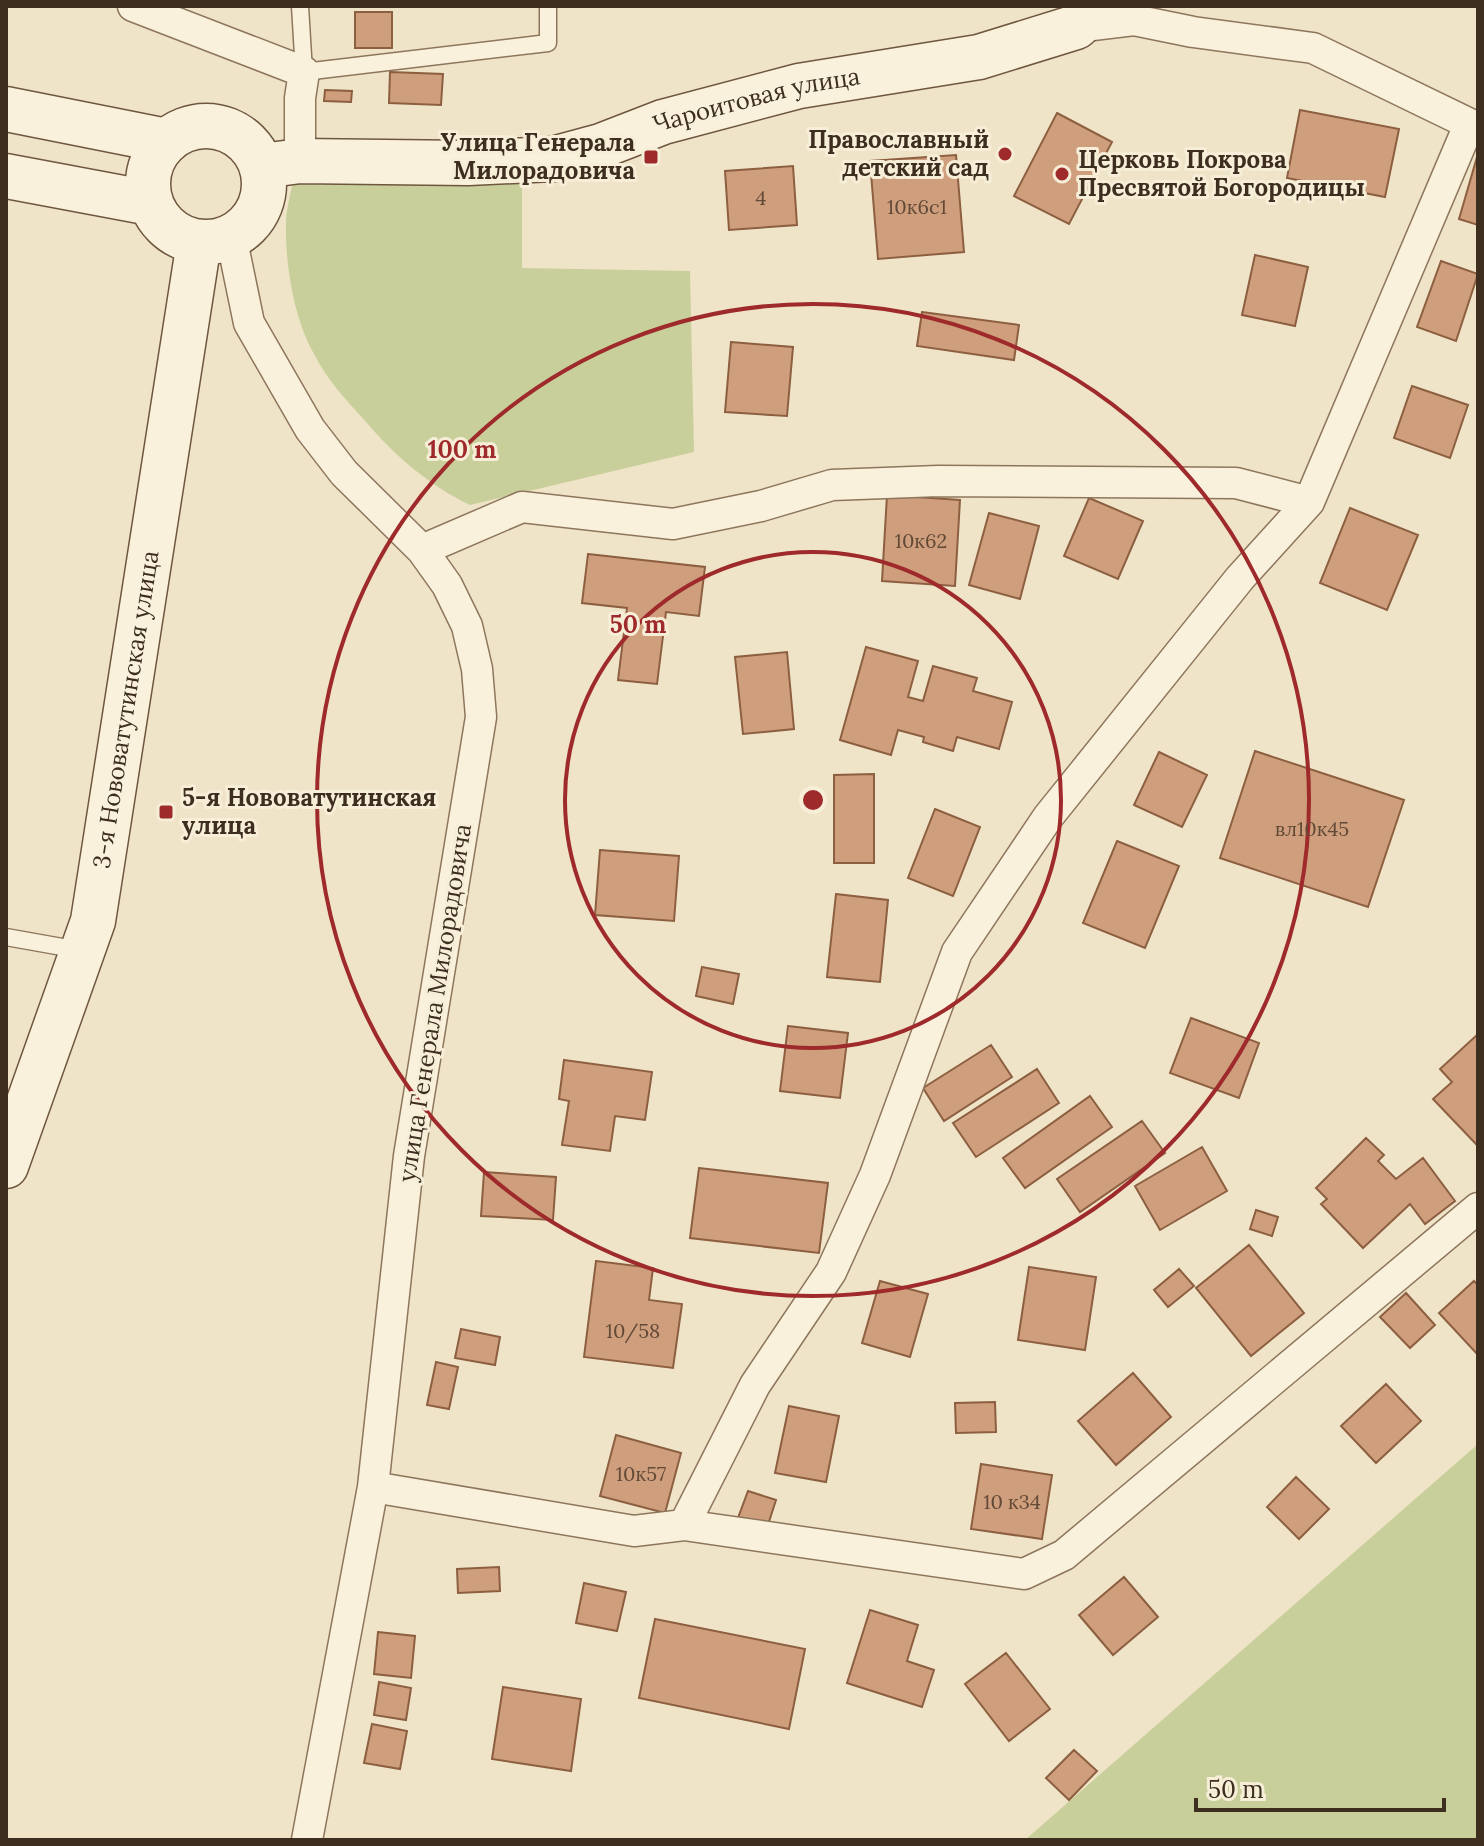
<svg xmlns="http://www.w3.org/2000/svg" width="1484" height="1846" viewBox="0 0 1484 1846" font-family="Lora,serif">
<rect width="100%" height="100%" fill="#f0e4c8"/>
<path fill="#c9cf9b" d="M294,176H522V268L690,271L694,452L470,505C430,486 395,456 366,422C347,401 327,380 314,354C294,319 285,264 286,224C286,209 291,192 294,176Z
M1478,1444V1840H1025Z"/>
<path fill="#cf9f7d" stroke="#8d5f41" stroke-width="2" d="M355,12H392V48H355Z
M390,72L443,74L441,105L389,103Z
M325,90L352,91L351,102L324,101Z
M1300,110L1399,129L1385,197L1287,178Z
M1057,113L1112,142L1069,224L1014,196Z
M956,155L964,252L878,259L870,161Z
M1477,157L1478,158V225L1459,219Z
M793,166L797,225L729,230L725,171Z
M1255,255L1308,267L1295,326L1242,315Z
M1441,261L1478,274L1456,341L1417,327Z
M922,312L1019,325L1014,360L917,346Z
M731,342L793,347L787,416L725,412Z
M1412,386L1468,405L1450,458L1394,438Z
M887,495L960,500L955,586L882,581Z
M1089,498L1143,521L1118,579L1064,556Z
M1350,508L1418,535L1387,610L1320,583Z
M989,513L1039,526L1020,599L969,585Z
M588,554L705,567L699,616L666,612L657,684L618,680L627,608L582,603Z
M866,647L918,661L908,697L923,701L933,666L977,678L973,691L1012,702L999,749L957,737L953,751L923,742L924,737L898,730L891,755L840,740Z
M787,652L794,729L743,734L735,657Z
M1255,751L1404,800L1368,907L1220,858Z
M1159,752L1207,775L1182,827L1134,805Z
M874,774V863H834V775Z
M935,809L980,827L953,896L908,878Z
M1117,841L1179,866L1145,948L1083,923Z
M600,850L679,856L674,921L595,915Z
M836,894L888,900L880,982L827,977Z
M702,967L739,974L733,1004L696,996Z
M1191,1018L1259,1043L1239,1098L1170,1073Z
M788,1026L848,1033L840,1098L780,1091Z
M1478,1034V1142L1476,1144L1433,1099L1452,1082L1440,1069Z
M991,1045L1012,1077L944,1121L923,1088Z
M564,1060L652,1072L645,1120L615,1116L610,1151L562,1145L569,1101L559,1099Z
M1037,1069L1059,1103L976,1157L953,1123Z
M1090,1096L1112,1127L1025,1188L1003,1158Z
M1142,1121L1165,1153L1080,1212L1057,1179Z
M1366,1138L1384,1155L1378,1161L1396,1179L1423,1158L1455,1201L1425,1224L1410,1204L1363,1248L1321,1204L1327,1199L1316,1188Z
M1202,1147L1227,1191L1160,1230L1135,1186Z
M699,1168L828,1183L819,1253L690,1238Z
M484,1172L556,1177L553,1220L481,1216Z
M1256,1210L1278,1217L1272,1236L1250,1229Z
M1249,1245L1304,1313L1251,1356L1196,1288Z
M596,1261L653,1268L649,1300L682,1304L673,1368L584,1357Z
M1029,1267L1096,1277L1085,1350L1018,1340Z
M1179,1269L1194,1286L1168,1307L1154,1290Z
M880,1281L928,1294L910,1357L862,1343Z
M1474,1281L1478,1285V1355L1439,1313Z
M1406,1293L1435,1325L1410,1348L1380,1317Z
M461,1329L500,1337L495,1365L455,1358Z
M436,1362L458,1367L449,1409L427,1405Z
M1133,1373L1171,1417L1116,1465L1078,1421Z
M1386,1384L1421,1421L1376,1463L1341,1426Z
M995,1402L996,1432L956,1433L955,1403Z
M789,1406L839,1416L826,1482L775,1473Z
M616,1435L681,1453L665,1513L600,1496Z
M981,1464L1052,1475L1042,1539L971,1529Z
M1296,1477L1329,1509L1299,1539L1267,1507Z
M748,1491L776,1500L767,1528L738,1518Z
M499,1567L500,1591L458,1593L457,1569Z
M1124,1577L1158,1617L1113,1655L1079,1615Z
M584,1583L626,1592L617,1631L576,1623Z
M870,1610L918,1625L907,1661L934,1670L922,1707L847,1683Z
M655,1619L805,1649L789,1729L639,1698Z
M378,1632L415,1636L411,1678L374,1674Z
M1006,1653L1050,1709L1009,1741L965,1684Z
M379,1682L411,1688L406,1720L374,1715Z
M503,1687L581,1699L571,1771L492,1759Z
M372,1724L407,1731L400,1769L364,1763Z
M1074,1750L1097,1771L1069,1800L1046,1778Z"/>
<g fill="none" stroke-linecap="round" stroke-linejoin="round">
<defs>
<path id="lane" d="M300,6L304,72L548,43V6
M6,937L79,950"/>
<path id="street" d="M133,6L304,72L300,98V161
M1076,27L1134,20L1193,32L1313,48L1478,128
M231,236L249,323L310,429L344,473L422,550L447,585L467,626L477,669L481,717L409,1156L373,1487L307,1840
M422,550L522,507L673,524L761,506L832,485L938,481L1236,483L1309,502
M373,1487L634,1531L684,1525L1024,1574L1064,1555L1478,1208
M684,1525L755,1385L831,1272L875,1175L957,952L1048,817L1240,578L1309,502L1469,125"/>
<g id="secondary">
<path d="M6,109L167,141"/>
<circle cx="206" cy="184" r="58"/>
<path id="s1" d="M262,166L300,161L468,163L553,159L601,146L663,122L799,86L979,57L1076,27L1099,6"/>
<path d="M6,176L150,203"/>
<path id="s2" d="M6,1166L93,921L199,242"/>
</g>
</defs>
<use href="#lane" stroke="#8d765c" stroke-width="19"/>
<use href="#street" stroke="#8d765c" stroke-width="33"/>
<use href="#secondary" stroke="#6f573f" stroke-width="47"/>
<use href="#lane" stroke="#faf1dc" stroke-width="16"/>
<use href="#street" stroke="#faf1dc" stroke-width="30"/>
<use href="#secondary" stroke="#faf1dc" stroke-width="44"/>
</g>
<g fill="none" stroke="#9e2a2b" stroke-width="4">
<circle cx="813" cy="800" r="248"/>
<circle cx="813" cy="800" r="496"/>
</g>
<g fill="#9e2a2b" stroke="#f7eed8" stroke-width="3">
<circle cx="1005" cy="154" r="8"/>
<rect x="643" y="149" width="16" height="16" rx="4"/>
<circle cx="1062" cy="174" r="8"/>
<rect x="158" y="804" width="16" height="16" rx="4"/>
</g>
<g text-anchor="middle" stroke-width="6" stroke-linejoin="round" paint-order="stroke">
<g font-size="20" fill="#624a37">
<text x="761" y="205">4</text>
<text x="917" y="214">10к6с1</text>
<text x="921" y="548">10к62</text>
<text x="1312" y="836">вл10к45</text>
<text x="633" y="1338">10/58</text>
<text x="641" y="1481">10к57</text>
<text x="1012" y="1509">10 к34</text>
</g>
<g font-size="24" fill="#3d2e20" stroke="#f7eed8">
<text dy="8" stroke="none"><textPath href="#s1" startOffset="504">Чароитовая улица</textPath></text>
<text dy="8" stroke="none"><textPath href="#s2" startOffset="474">3-я Нововатутинская улица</textPath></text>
<text transform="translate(435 1003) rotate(-81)" y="8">улица Генерала Милорадовича</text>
</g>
<g font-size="24" font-weight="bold" fill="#3d2e20" stroke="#f7eed8" text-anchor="end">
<text x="989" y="148">Православный<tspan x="989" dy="28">детский сад</tspan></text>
<text x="635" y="151">Улица Генерала<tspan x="635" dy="28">Милорадовича</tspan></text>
<text x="1078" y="168" text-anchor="start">Церковь Покрова<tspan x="1078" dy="28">Пресвятой Богородицы</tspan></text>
<text x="182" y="806" text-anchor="start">5-я Нововатутинская<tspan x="182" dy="28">улица</tspan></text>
</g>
</g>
<circle cx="813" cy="800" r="12" fill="#9e2a2b" stroke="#f7eed8" stroke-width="4"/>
<g font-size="24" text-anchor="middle" font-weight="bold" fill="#9e2a2b" stroke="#f7eed8" stroke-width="6" stroke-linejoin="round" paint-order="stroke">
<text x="462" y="458">100 m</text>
<text x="638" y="633">50 m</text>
</g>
<rect width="1484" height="1846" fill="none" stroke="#3d2e20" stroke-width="16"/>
<path d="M1196 1798v12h248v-12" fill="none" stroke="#3d2e20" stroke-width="4"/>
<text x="1208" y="1798" font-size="24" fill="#3d2e20" stroke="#f7eed8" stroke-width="6" paint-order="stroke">50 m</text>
</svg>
